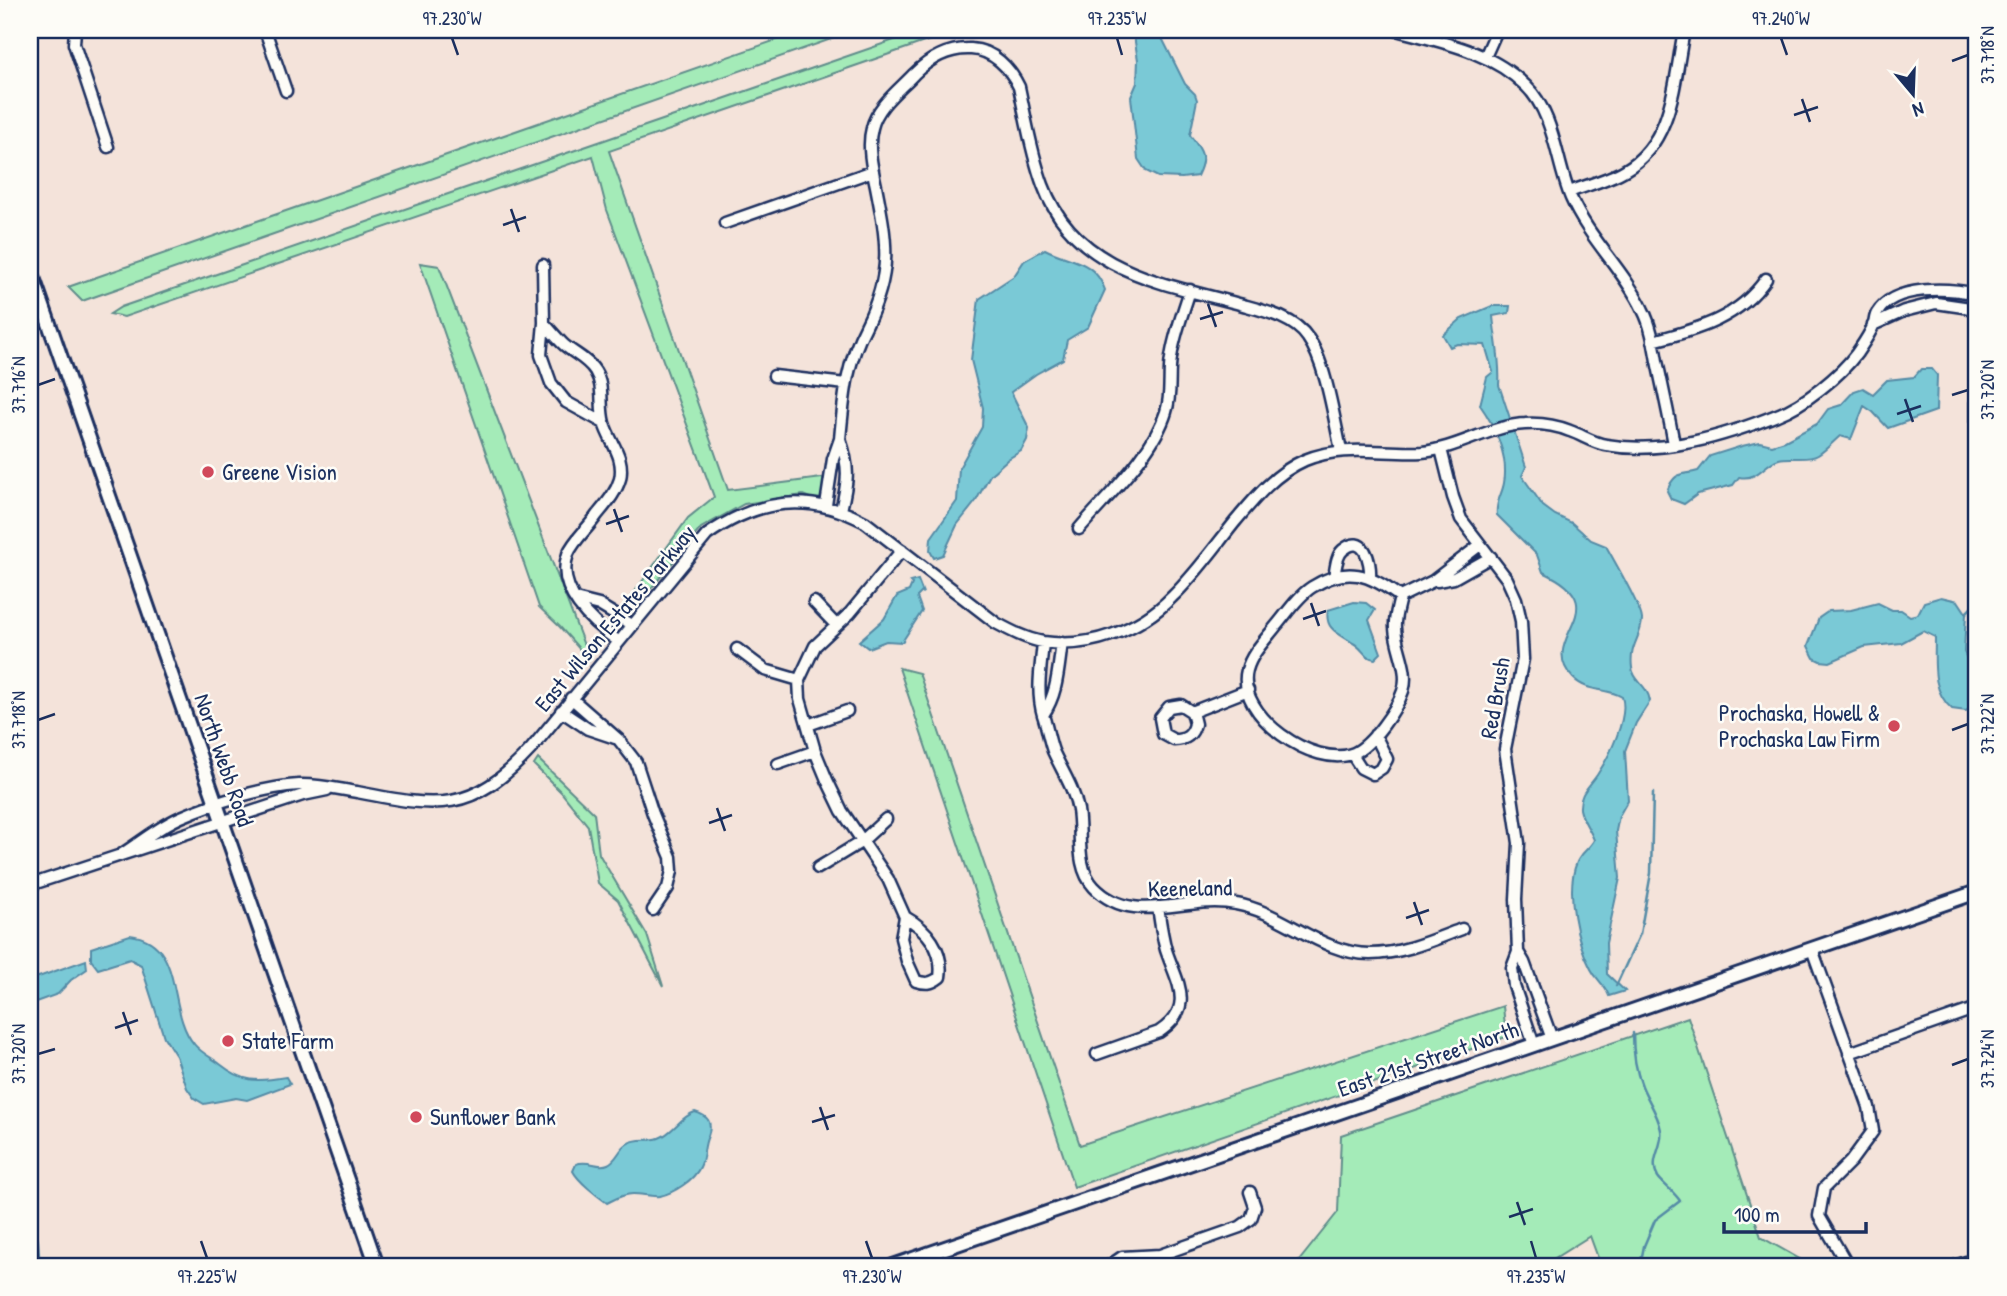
<svg xmlns="http://www.w3.org/2000/svg" width="2007" height="1296" viewBox="0 0 2007 1296" font-family="'Patrick Hand',sans-serif">
<rect width="100%" height="100%" fill="#f4e3da"/>
<filter id="ink" filterUnits="userSpaceOnUse"><feTurbulence type="fractalNoise" baseFrequency=".0143" numOctaves="2"/><feDisplacementMap in="SourceGraphic" scale="14" xChannelSelector="R" yChannelSelector="G"/><feConvolveMatrix kernelMatrix="1 2 1 2 8 2 1 2 1" color-interpolation-filters="sRGB"/></filter>
<g filter="url(#ink)">
<path fill="#a4ebb8" stroke="#608d8b" stroke-width="2" d="M805,30H857L82,301L68,287Z
M923,30H959L609,151L728,490L830,477L826,505L803,495L744,504L701,528L629,615H618L688,518L714,497L607,210L593,156L124,317L110,314L121,307Z
M420,263L439,266L590,661L560,627L539,607Z
M899,668L919,673L1080,1145L1503,1006L1506,1037L1074,1187Z
M538,759L594,813L599,854L647,935L663,986L618,900L598,883L588,826L561,792L534,765Z
M1688,1017L1761,1237L1812,1266H1601L1590,1236L1542,1266H1295L1338,1212L1341,1135Z"/>
<path fill="#7ac9d6" stroke="#548ba6" stroke-width="2" d="M1133,30H1158L1185,84L1195,94L1197,100L1190,135C1202,151 1207,156 1197,176L1182,178L1158,177L1146,171L1138,159L1131,97L1137,83L1138,60Z
M1045,249C1070,262 1094,259 1105,290L1088,327L1067,340L1063,359L1036,374L1011,392L1029,428L1027,440L1021,451L1008,459L990,475L976,501L957,525L943,555L934,558L930,551L931,538L957,501L959,468L982,427L983,408L971,360L979,299L1014,276L1024,261Z
M1492,306H1510L1509,313L1493,316C1495,339 1501,362 1499,385L1526,467L1522,476L1543,506L1555,515L1572,523L1591,540L1606,546C1613,559 1643,610 1642,620C1641,638 1629,645 1632,668C1634,682 1647,684 1650,701L1636,723L1625,751L1628,800L1619,816L1616,831L1620,878L1606,943L1607,974L1625,991L1609,996C1604,983 1597,981 1591,969C1577,943 1565,890 1577,862C1581,853 1590,848 1594,840C1590,829 1582,820 1580,809C1579,793 1589,787 1597,775C1609,757 1629,717 1622,697C1605,687 1588,693 1573,678C1534,638 1622,608 1543,572L1537,555L1497,515C1495,502 1502,495 1504,483C1509,457 1495,426 1480,405L1487,377L1493,372L1485,345L1457,344L1450,347L1443,335L1461,319Z
M1921,369H1932L1937,375L1936,411L1888,428L1873,412L1864,406L1851,439L1840,436C1833,442 1826,450 1818,455C1808,461 1791,456 1779,459C1763,464 1758,481 1739,477L1733,485L1698,494L1684,504L1671,499L1667,491C1675,471 1680,476 1698,471L1710,456L1742,446L1760,442L1772,445L1785,441L1817,424L1828,409L1841,405L1854,391L1863,388L1873,394L1887,380L1914,377Z
M918,580L923,593L922,592L917,597L922,611L902,642L886,641L868,648L859,641L884,619L897,596L909,591L912,584L910,582Z
M1941,597L1958,601L1966,613L1964,652L1976,678L1977,702L1966,711L1952,709C1931,691 1935,663 1935,637L1923,631L1901,643L1864,647L1830,662L1820,661L1814,658L1808,646L1819,618L1829,611L1851,610L1878,603L1892,610H1901L1910,616L1918,614L1924,602Z
M1354,602L1366,603L1375,610L1369,620L1381,653L1375,659C1364,658 1363,648 1353,643C1340,634 1324,630 1328,610Z
M130,935C186,942 166,1011 194,1044C200,1052 212,1058 220,1064C244,1083 257,1082 286,1077L290,1084L247,1100L236,1098L204,1104L194,1098L187,1088L176,1056L164,1037L141,965L130,959L98,969L91,960V948Z
M86,960L87,969L71,980L58,994L30,1004V980Z
M695,1112C708,1116 713,1122 708,1136C703,1146 705,1158 700,1167C694,1180 674,1193 660,1196C651,1197 642,1194 633,1194C623,1194 615,1199 607,1203C597,1196 578,1181 573,1171L576,1164C589,1159 598,1169 608,1164C617,1160 619,1149 627,1144C637,1137 649,1142 659,1138C673,1133 680,1117 695,1112Z
M30,1217L38,1240L40,1266H30Z"/>
<g fill="none" stroke-linecap="round" stroke-linejoin="round">
<path stroke="#548ba6" stroke-width="2.5" d="M1966,613L1977,602
M1616,986L1640,934L1651,873L1653,793
M1633,1033C1633,1051 1635,1069 1642,1086C1648,1101 1658,1114 1661,1130C1664,1147 1648,1160 1658,1177C1663,1184 1675,1193 1680,1201L1655,1220L1644,1246L1640,1266"/>
<defs>
<path id="minor" d="M75,30L74,44L108,147
M265,30L286,91
M1396,30C1442,42 1491,51 1526,86C1555,114 1556,163 1571,198C1589,239 1624,270 1643,310C1651,325 1654,344 1657,361C1663,389 1669,416 1674,444
M1485,57L1497,30
M1569,192C1587,185 1608,180 1625,170C1672,143 1674,84 1683,36L1686,30
M725,223L873,171
M543,265L544,323L541,355L551,383L566,402L604,423
M544,323C550,330 556,337 562,343C572,353 587,358 595,371C605,387 599,406 604,423C610,443 625,456 620,479C616,493 606,504 597,515C589,527 573,541 568,554C555,590 592,623 618,641
M1873,325L1904,311L1936,303L1977,309
M1653,341C1698,329 1738,319 1766,279
M774,376L846,384
M1977,388V433
M840,439C844,397 846,364 866,326C893,272 887,242 876,186C872,168 867,146 872,128C877,106 899,90 914,74C929,59 949,48 971,49C993,50 1010,68 1019,87C1026,119 1031,153 1043,185C1075,272 1164,283 1243,305C1265,311 1295,318 1308,338C1326,363 1334,419 1341,450
M1441,449L1453,497L1461,519L1507,579L1516,599L1521,621L1523,659L1505,749L1519,843L1516,899L1518,952L1512,968L1514,986L1534,1045
M826,505L833,459L840,439C850,468 848,481 841,510
M1079,529C1108,495 1153,454 1166,412C1172,394 1168,376 1171,358C1174,335 1183,313 1190,290
M902,550L850,613L815,646L799,680L800,699L815,751L827,780L842,811L888,879L905,917L901,938L907,961L916,981C926,984 931,984 940,977C944,950 927,929 905,917
M1334,577C1336,568 1336,556 1343,550C1364,532 1371,562 1370,576
M1437,581L1454,578L1491,557
M1400,597C1398,607 1394,618 1395,628C1396,649 1410,670 1403,691C1397,709 1372,745 1354,753C1315,770 1235,715 1247,670C1251,654 1266,639 1276,626C1287,613 1298,596 1312,587C1347,565 1370,574 1400,597L1433,581L1480,545
M575,599L599,605L632,625
M814,602L836,625
M1043,642C1041,667 1036,691 1043,715C1058,693 1058,669 1062,643
M737,649L765,670L799,680
M571,698L619,740L636,762L653,814L671,857L672,871L668,888L653,910
M561,711L588,729L615,738
M1192,712L1195,724C1192,736 1185,740 1174,740L1163,734L1160,718L1169,707L1181,705L1192,712L1248,690
M1043,715C1047,727 1049,740 1053,751C1062,771 1074,788 1078,810C1082,835 1075,867 1094,887C1133,928 1186,894 1236,904C1283,912 1321,954 1370,954C1402,954 1433,940 1462,929
M808,725L847,711
M1352,754L1361,768L1373,774L1382,768L1387,759L1375,735
M778,764L815,751
M122,854C141,842 160,826 181,817C213,803 264,787 299,785C319,784 338,789 357,792C438,808 471,814 531,749L707,535C758,499 809,492 865,522L996,623C1011,631 1026,639 1043,642C1089,649 1140,630 1172,597C1195,575 1214,548 1234,523C1254,499 1275,473 1305,460C1344,444 1381,454 1422,452C1457,449 1492,425 1525,424C1540,423 1555,425 1570,431C1582,435 1593,443 1606,445C1663,455 1725,436 1777,415C1804,405 1840,376 1857,353C1863,344 1870,334 1874,324C1875,320 1875,316 1877,313C1894,284 1950,288 1977,294
M818,868L861,842L886,819
M30,885L303,795L327,790
M1812,949L1869,1107L1873,1131L1851,1161L1824,1188L1819,1216L1848,1266
M1518,952L1524,962L1552,1039
M1849,1053L1977,1008
M1097,1054L1159,1032C1196,1007 1177,983 1166,950C1162,936 1160,921 1158,907
M1109,1266L1122,1257L1160,1255L1240,1227L1251,1219L1255,1207L1250,1192
M1955,1266L1977,1258"/>
<path id="major" d="M30,269L377,1266
M893,1266L1977,892"/>
</defs>
<use href="#minor" stroke="#1b2f5e" stroke-width="15"/>
<use href="#major" stroke="#1b2f5e" stroke-width="18"/>
<use href="#minor" stroke="#fdfcf7" stroke-width="10"/>
<use href="#major" stroke="#fdfcf7" stroke-width="12"/>
</g>
</g>
<path fill="none" stroke="#1b2f5e" stroke-width="2.5" d="M452,38L458,55M1117,38L1122,55M1781,38L1787,55M1952,61L1968,55M1802,99L1810,122M1794,115L1818,107M511,209L519,232M503,225L526,217M1208,304L1216,327M1200,319L1223,312M38,385L55,379M1952,395L1968,390M1905,399L1913,422M1897,414L1921,406M614,509L622,532M606,524L629,516M1311,603L1319,626M1303,619L1326,611M38,720L55,714M1952,730L1968,724M717,808L725,831M709,823L732,815M1414,902L1422,925M1406,918L1429,910M123,1012L131,1035M115,1028L138,1020M38,1054L55,1049M1952,1065L1968,1059M820,1107L828,1130M812,1122L835,1115M1517,1202L1525,1225M1509,1217L1533,1209M201,1241L207,1258M866,1241L872,1258M1531,1241L1536,1258"/>
<g fill="#d1495b" stroke="#fdfcf7" stroke-width="2.5">
<circle cx="208" cy="472" r="7"/>
<circle cx="1894" cy="726" r="7"/>
<circle cx="228" cy="1041" r="7"/>
<circle cx="416" cy="1117" r="7"/>
</g>
<g text-anchor="middle" stroke-width="5" stroke-linejoin="round" paint-order="stroke">
<g font-size="23" fill="#1b2f5e" stroke="#fdfcf7" text-anchor="start">
<text x="222" y="480">Greene Vision</text>
<text x="1880" y="721" text-anchor="end">Prochaska, Howell &amp;<tspan x="1880" dy="26">Prochaska Law Firm</tspan></text>
<text x="242" y="1049">State Farm</text>
<text x="430" y="1125">Sunflower Bank</text>
</g>
<g font-size="23" fill="#1b2f5e" stroke="#fdfcf7">
<text transform="translate(615 618) rotate(-50)" y="8">East Wilson Estates Parkway</text>
<text transform="translate(1495 698) rotate(-80)" y="8">Red Brush</text>
<text transform="translate(224 760) rotate(71)" y="8">North Webb Road</text>
<text transform="translate(1190 888) rotate(-1)" y="8">Keeneland</text>
<text transform="translate(1428 1059) rotate(-19)" y="8">East 21st Street North</text>
</g>
</g>
<rect width="2007" height="1296" fill="none" stroke="#fdfcf7" stroke-width="77"/>
<g transform="translate(1913 94) rotate(161)" stroke="#fdfcf7" stroke-width="5" paint-order="stroke">
<path d="M0-5L12 26L0 18L-12 26Z" fill="#1b2f5e"/>
<text y="-10" font-size="19" font-weight="bold" text-anchor="middle" fill="#1b2f5e">N</text>
</g>
<path d="M1724 1222v10h142v-10" fill="none" stroke="#1b2f5e" stroke-width="3.5"/>
<text x="1734" y="1222" font-size="21" fill="#1b2f5e" stroke="#fdfcf7" stroke-width="5" paint-order="stroke">100 m</text>
<rect x="38" y="38" width="1930" height="1220" fill="none" stroke="#1b2f5e" stroke-width="2.5"/>
<g font-size="18" text-anchor="middle" fill="#1b2f5e">
<text x="452" y="25">97.230°W</text>
<text x="1117" y="25">97.235°W</text>
<text x="1781" y="25">97.240°W</text>
<text transform="translate(1988 55) rotate(-90)" y="6">37.718°N</text>
<text transform="translate(19 385) rotate(-90)" y="6">37.716°N</text>
<text transform="translate(1988 390) rotate(-90)" y="6">37.720°N</text>
<text transform="translate(19 720) rotate(-90)" y="6">37.718°N</text>
<text transform="translate(1988 724) rotate(-90)" y="6">37.722°N</text>
<text transform="translate(19 1054) rotate(-90)" y="6">37.720°N</text>
<text transform="translate(1988 1059) rotate(-90)" y="6">37.724°N</text>
<text x="207" y="1283">97.225°W</text>
<text x="872" y="1283">97.230°W</text>
<text x="1536" y="1283">97.235°W</text>
</g>
</svg>
